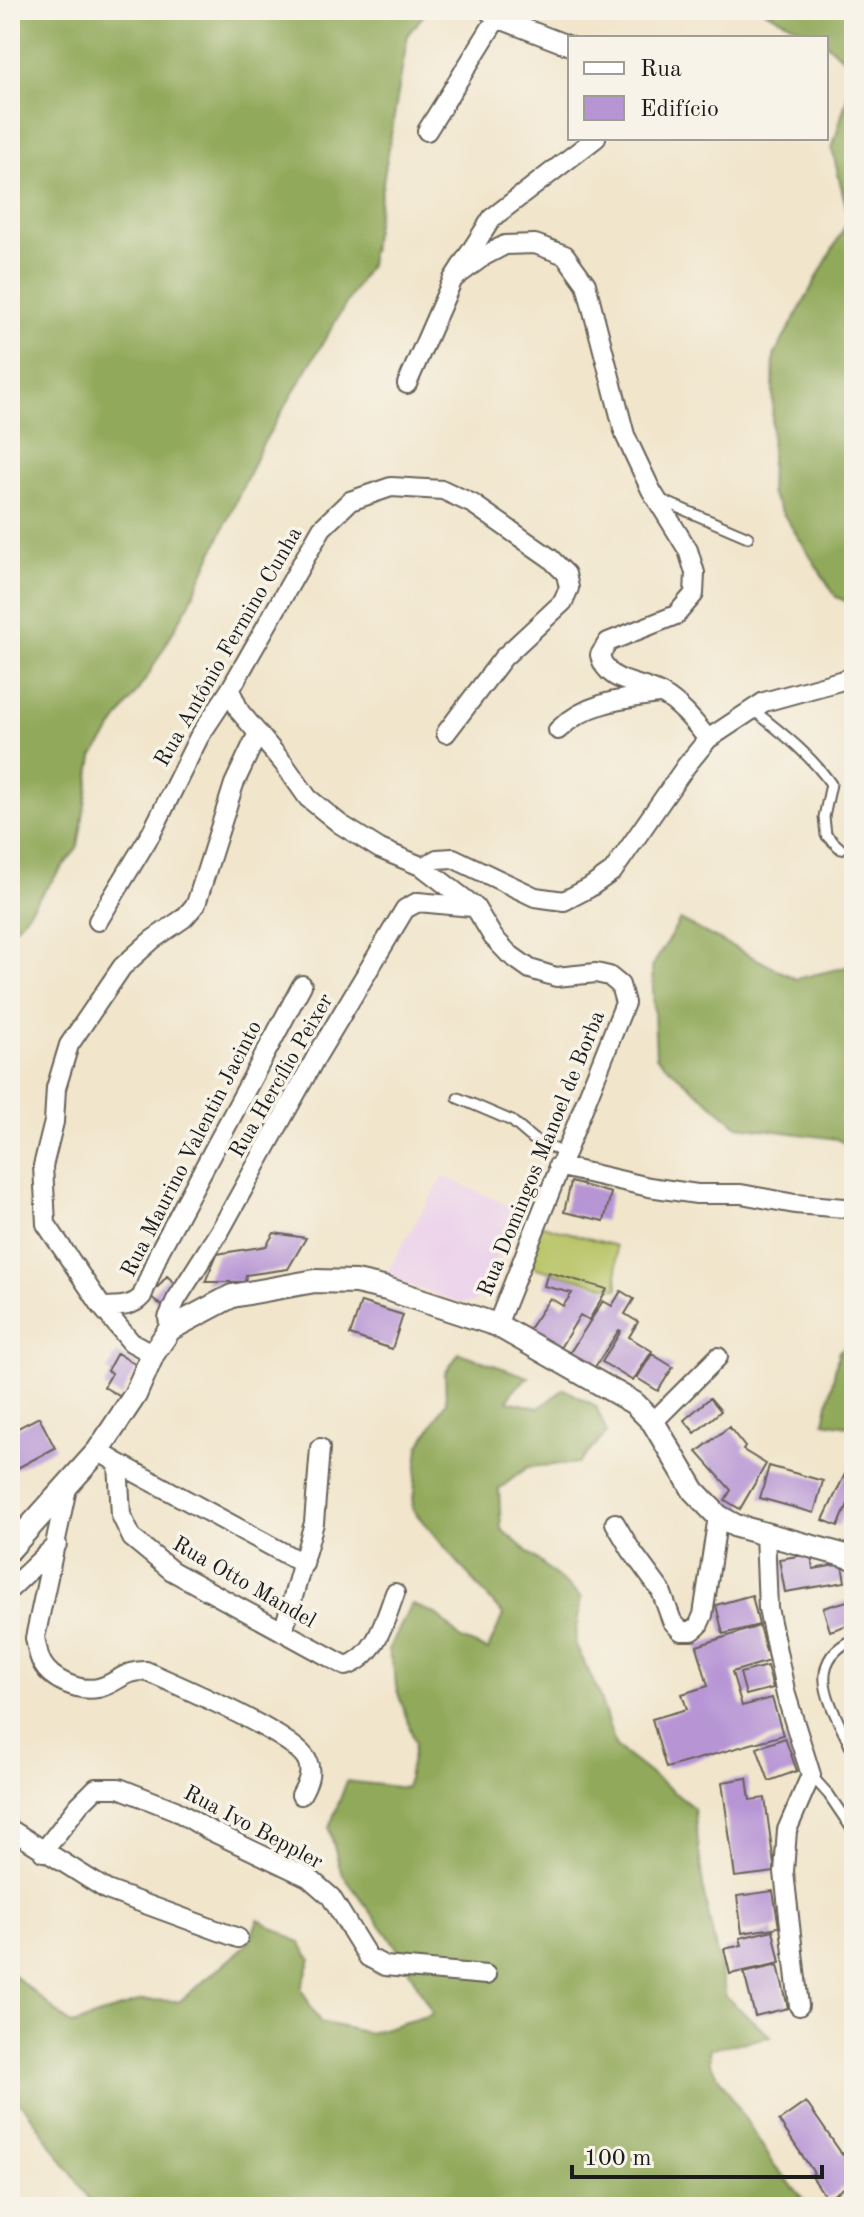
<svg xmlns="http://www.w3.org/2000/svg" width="864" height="2217" viewBox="0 0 864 2217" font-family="'Old Standard TT',serif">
<rect width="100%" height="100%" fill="#f7f3e8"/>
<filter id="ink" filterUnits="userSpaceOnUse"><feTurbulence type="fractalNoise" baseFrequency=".0125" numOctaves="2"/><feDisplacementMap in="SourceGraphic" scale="16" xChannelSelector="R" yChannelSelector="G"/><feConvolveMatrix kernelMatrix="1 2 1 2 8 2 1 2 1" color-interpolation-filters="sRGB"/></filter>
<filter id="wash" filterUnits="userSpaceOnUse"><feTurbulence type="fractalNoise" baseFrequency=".006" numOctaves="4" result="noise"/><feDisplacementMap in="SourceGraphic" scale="32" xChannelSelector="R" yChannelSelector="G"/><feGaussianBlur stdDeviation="1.8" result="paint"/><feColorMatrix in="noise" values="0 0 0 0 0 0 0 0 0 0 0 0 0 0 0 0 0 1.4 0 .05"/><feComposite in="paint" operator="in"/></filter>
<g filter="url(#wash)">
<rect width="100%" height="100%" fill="#f1e5cb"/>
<path fill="#ebd1eb" d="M443,1176L519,1210L475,1303H461L384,1277Z"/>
<path fill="#b7c364" stroke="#6a7040" stroke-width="2" d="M539,1224L616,1246L618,1289L524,1265Z"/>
<path fill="#91a95a" stroke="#56623b" stroke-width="2" d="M10,10H428L408,34L369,265L261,447L190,602L149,674L93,757L78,847L10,935Z
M763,10H854V67L826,44V38C816,38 776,16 763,10Z
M854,73V605L836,597L770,493L774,356L849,219L832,149Z
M680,920L796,979L854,965V1149L837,1139L738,1126L656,1057L652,967Z
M854,1341V1427L824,1422L839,1351Z
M459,1353L529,1377L513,1390L508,1401L539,1408L564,1389L596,1406L607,1433L579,1463L528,1467L499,1489L501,1529L581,1597L575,1643L597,1689L616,1747L694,1808L704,1894L726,1997L771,2037L709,2049L710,2063L775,2166L810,2207H95L27,2110L10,2093V1972L72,2025L143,2000L180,2001L249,1943L258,1919L299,1942L311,1959L301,1989L320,2022L369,2033L433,2014L395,1945L341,1872L329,1828L347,1781L406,1788L415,1743L396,1687L395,1674L388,1650L412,1604L438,1615L461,1639L488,1650L503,1615L412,1509L419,1447L446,1402L445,1373Z"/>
<g id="blocks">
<path fill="#b795d5" d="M571,1182L611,1193L604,1221L564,1212Z
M274,1233L306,1238L288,1269L246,1275L245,1282H205L217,1254L266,1246Z
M548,1272L607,1289L589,1320L580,1315L557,1353L525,1335L550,1298L563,1306L572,1293L544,1286Z
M167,1276L178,1286L162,1306L150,1296Z
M621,1291L634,1299L625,1314L638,1322L629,1337L652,1351L633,1381L602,1362L621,1331L619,1330L593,1370L569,1354L603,1301L612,1306Z
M361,1302L403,1315L392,1349L350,1335Z
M117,1353L138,1366L121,1397L104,1387L112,1373L107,1371Z
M652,1354L673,1367L658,1391L637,1378Z
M710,1398L721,1411L695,1433L684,1420Z
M39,1417L55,1448L10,1472V1432Z
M729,1427L745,1447L743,1450L766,1464L740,1509L725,1500L731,1490L697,1452Z
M769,1466L823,1481L814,1513L760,1498Z
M845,1474L854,1479V1501L850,1500L838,1526L823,1520Z
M811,1554L813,1569L842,1564L845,1582L785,1592L779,1559Z
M752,1595L759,1625L723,1634L716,1605Z
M854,1599V1623L830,1631L823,1608Z
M759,1626L769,1661L732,1672L742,1706L772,1698L783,1735L666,1768L652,1719L687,1709L682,1694L708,1686L697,1646Z
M767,1666L773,1688L746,1695L740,1673Z
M785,1738L797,1771L769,1781L757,1748Z
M747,1778L750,1800L765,1798L775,1872L735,1877L722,1782Z
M773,1891L779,1927L742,1933L737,1896Z
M773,1930L780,1963L730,1974L724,1949L742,1945L740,1938Z
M778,1965L788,2008L755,2016L744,1973Z
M806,2102L842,2154L852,2147L854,2150V2181L827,2199L811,2175L814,2173L779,2121Z"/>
</g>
</g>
<g filter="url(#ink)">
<use href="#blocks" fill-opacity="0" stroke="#676259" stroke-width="2"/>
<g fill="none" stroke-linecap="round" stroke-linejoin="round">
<defs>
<path id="service" d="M659,499L748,537
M752,709C781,732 810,754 831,784L824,817L826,835L841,849
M458,1098L512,1121L533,1139L564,1153
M850,1746C833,1708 801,1663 854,1639
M811,1775L829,1795L854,1832"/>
<path id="minor" d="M487,10L497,18L570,46
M427,131L497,18
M453,279L484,256L505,245L535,244L565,255L586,284L625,435L651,490L688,550L695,573L694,594L676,615L608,642L600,655C607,685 639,681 662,694C681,705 694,722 708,739
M407,384L453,279L492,218L596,138
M230,690L240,712L284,764L308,798L340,824L380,849L423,867L475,907L493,937L509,954L530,969L556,977L596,973L609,976L620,985L625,1003L497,1325
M558,730C585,703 621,699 658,694
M423,867L437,859L453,858L535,897L564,901L589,888L613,871L686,766L708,739L764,702L854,677
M98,921L152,832L199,737L230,690L322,528L350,501L391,487L443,490L473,504L550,558L566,574L569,588L563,602L503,658L446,733
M558,1166L649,1187L697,1194H741L795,1204L845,1208
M102,1307C117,1306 132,1308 142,1296L159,1252L302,985
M170,1329L168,1318L176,1300L221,1229L315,1059L405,909L418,902L472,907
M153,1354L131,1342L102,1307L46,1224L43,1166L54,1122L56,1088L69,1045L122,967L152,940L184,918L196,904L234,784L258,733
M653,1422L718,1357
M98,1451L118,1463L121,1515L132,1538L172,1571L346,1666C376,1657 385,1620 395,1593
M118,1463L304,1564
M67,1488L35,1638C37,1646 38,1656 42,1663C51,1680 79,1692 98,1688C117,1684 123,1670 146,1671C177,1685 294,1734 307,1760C313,1773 307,1784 301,1795
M615,1523L631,1550L661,1591L672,1621L681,1631H692L698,1626L703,1615L718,1516
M765,1534L768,1608L786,1695L811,1775L787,1830L784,1872L799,2006
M10,1589L57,1544
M283,1632L314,1523L320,1448
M10,1829L107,1890L238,1938
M43,1852L79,1805L96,1788H119L175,1810L207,1829L308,1877L331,1897L368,1957L385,1966L486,1975"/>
<path id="tertiary" d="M10,1549L98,1451L135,1395L153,1354L170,1329L232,1296L315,1281L356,1282L387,1289L497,1325L634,1403L653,1422L694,1491L718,1516L736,1526L854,1558"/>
</defs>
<use href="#service" stroke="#676259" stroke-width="13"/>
<use href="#minor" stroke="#676259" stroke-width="22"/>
<use href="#tertiary" stroke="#676259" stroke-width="26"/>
<use href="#service" stroke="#fff" stroke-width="9"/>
<use href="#minor" stroke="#fff" stroke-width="18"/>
<use href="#tertiary" stroke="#fff" stroke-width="22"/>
</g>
</g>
<g text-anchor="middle" stroke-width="7" stroke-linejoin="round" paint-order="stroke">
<g font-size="22" fill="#1c1c1c" stroke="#f7f3e8">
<text transform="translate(227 646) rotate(-60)" y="8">Rua Antônio Fermino Cunha</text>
<text transform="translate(280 1075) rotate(-60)" y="8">Rua Hercílio Peixer</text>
<text transform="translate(190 1148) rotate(-63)" y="8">Rua Maurino Valentin Jacinto</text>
<text transform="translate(540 1153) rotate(-68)" y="8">Rua Domingos Manoel de Borba</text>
<text transform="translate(245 1581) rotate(30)" y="8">Rua Otto Mandel</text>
<text transform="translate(254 1826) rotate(28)" y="8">Rua Ivo Beppler</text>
</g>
</g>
<rect width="864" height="2217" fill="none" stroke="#f7f3e8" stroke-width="40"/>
<rect x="568" y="36" width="260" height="104" fill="#f7f3e8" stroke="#9f9d96" stroke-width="2"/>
<rect x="584" y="62" width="40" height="12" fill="#ffffff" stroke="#9f9d96" stroke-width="2"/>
<text x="640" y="76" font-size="24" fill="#1c1c1c">Rua</text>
<rect x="584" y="96" width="40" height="24" fill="#b795d5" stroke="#9f9d96" stroke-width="2"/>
<text x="640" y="116" font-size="24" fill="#1c1c1c">Edifício</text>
<path d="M572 2165v12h250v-12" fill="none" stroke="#1c1c1c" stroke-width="4"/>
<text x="584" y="2165" font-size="24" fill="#1c1c1c" stroke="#f7f3e8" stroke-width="6" paint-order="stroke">100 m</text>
</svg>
